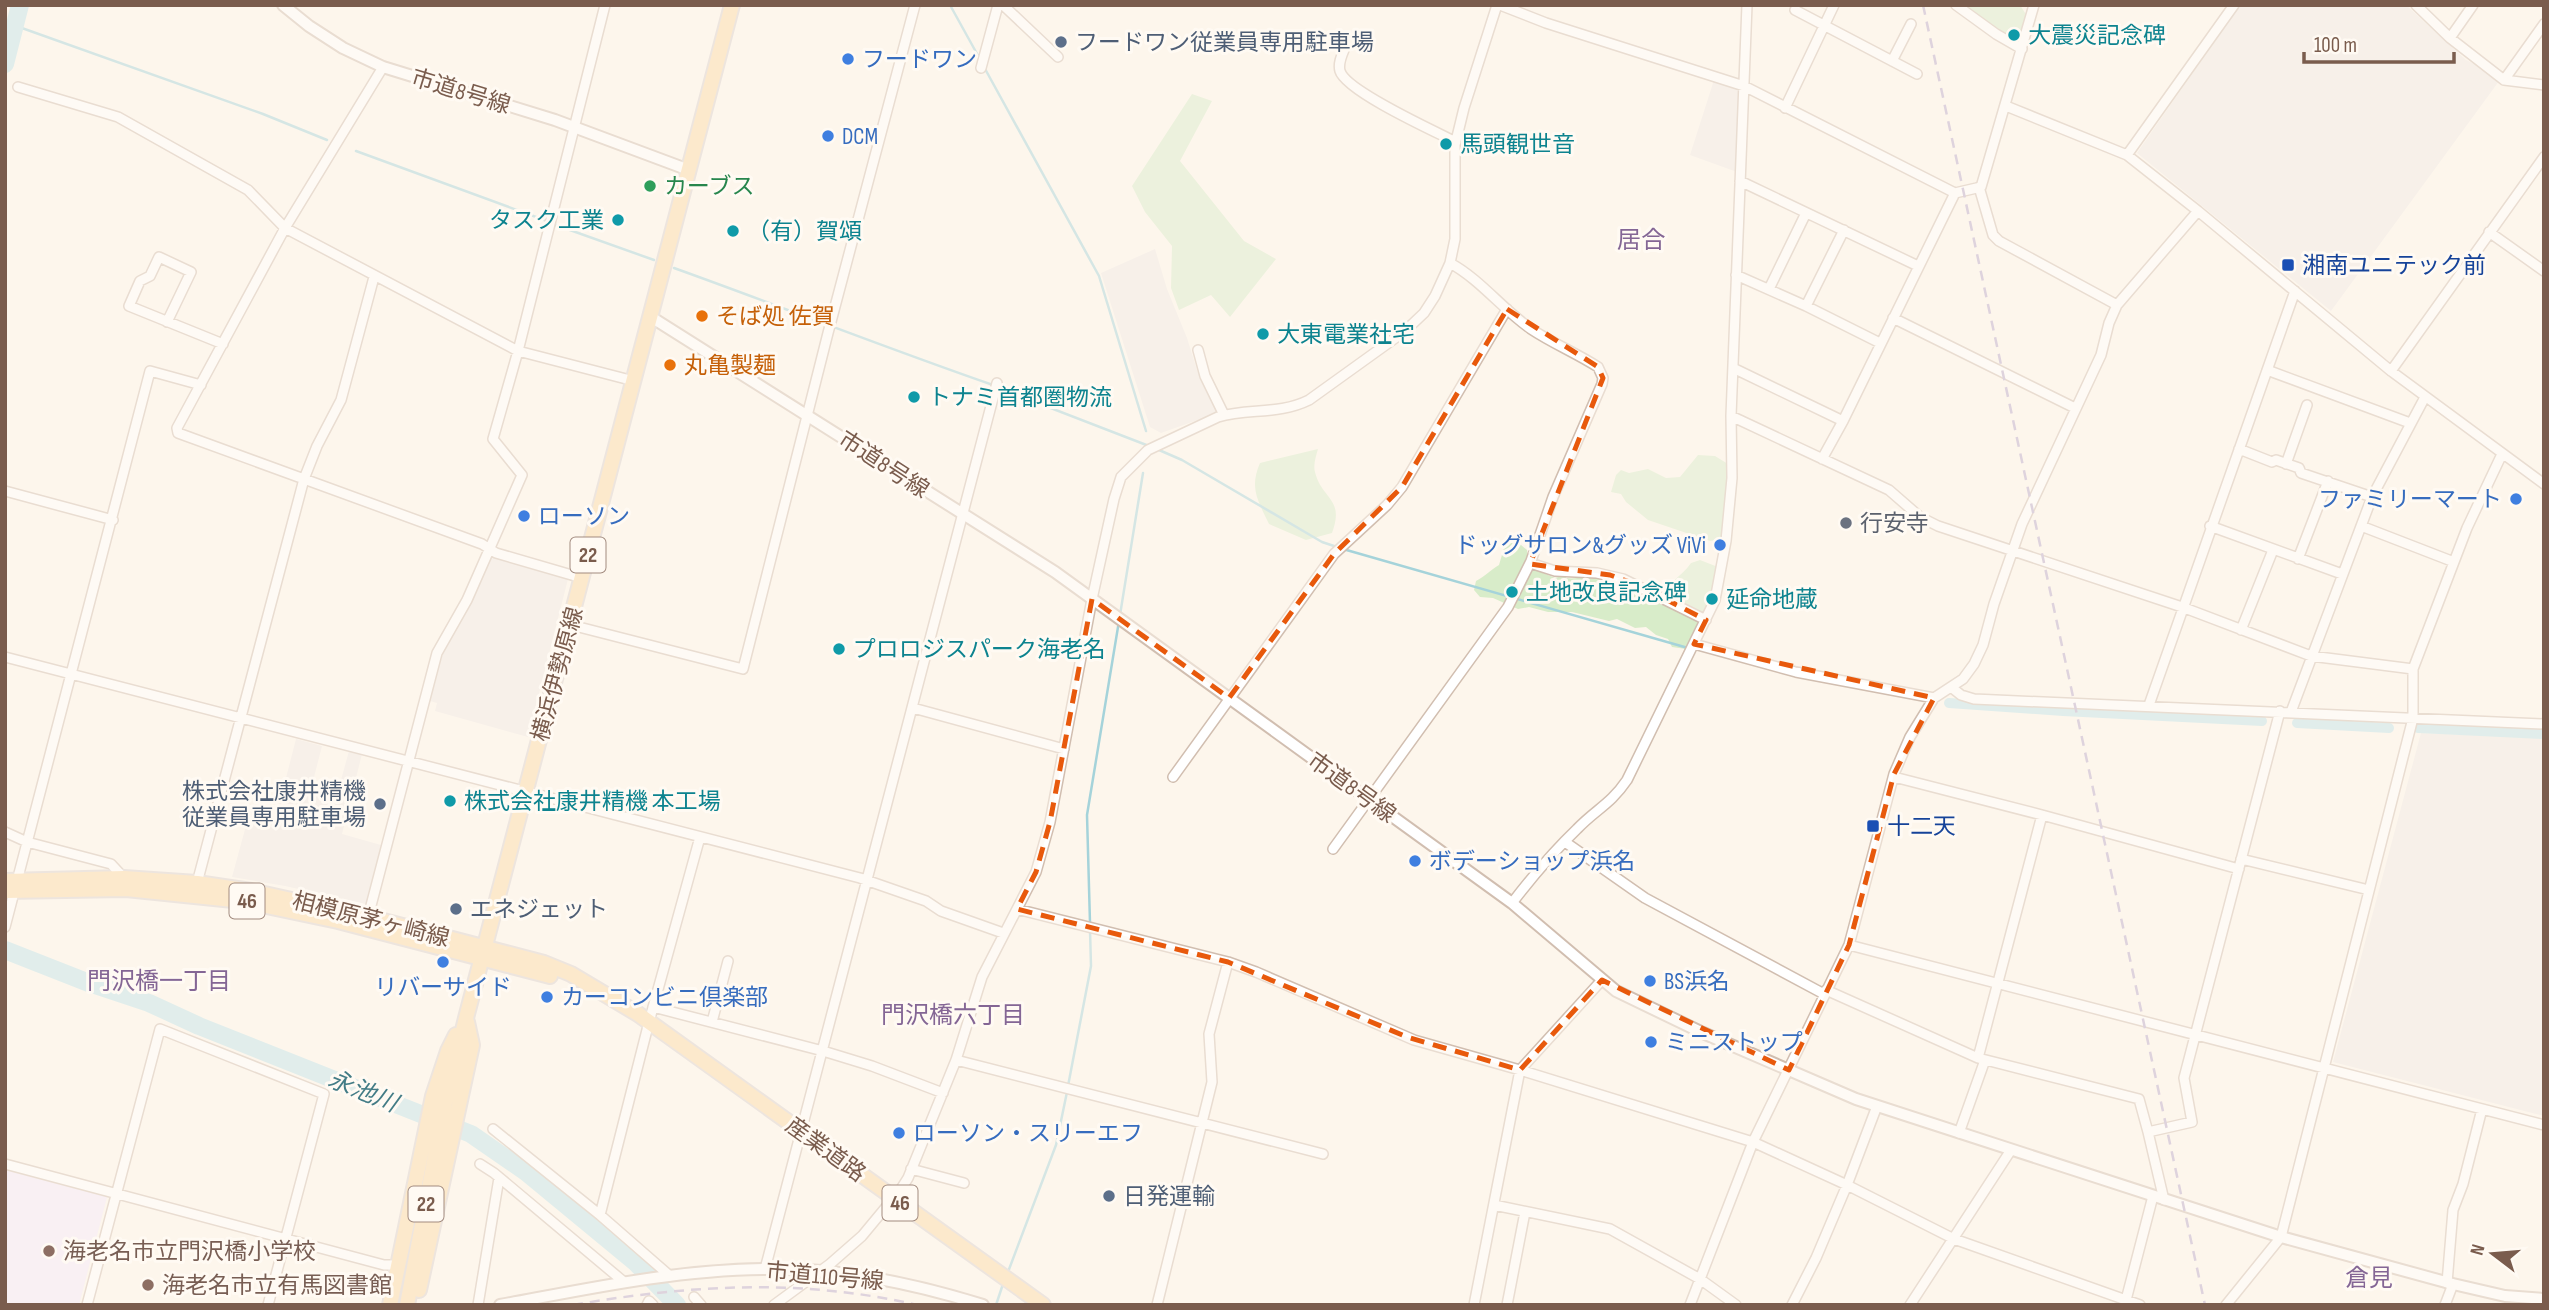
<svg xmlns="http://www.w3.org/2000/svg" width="2549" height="1310" viewBox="0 0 2549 1310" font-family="'Sofia Sans Condensed','Noto Sans JP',sans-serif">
<rect width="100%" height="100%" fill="#fdf6ec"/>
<path fill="#efe9e4" d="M2240,5H2406L2466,60L2502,77L2331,311L2137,153Z
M1714,80L1740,88L1737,172L1690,155Z
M1155,249L1167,289L1187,338L1197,370L1217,413L1161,433L1150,427L1101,273Z
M494,557L568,579L528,737L435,711L437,703L430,701L443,653L491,559Z
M2421,733L2544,738V1116L2333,1062Z
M296,739L322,746L312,785L338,791L349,751L362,754L342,834L381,845L366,904L285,886L232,877L250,811L276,817Z"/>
<path fill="#f3e8fa" d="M5,1170L107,1197L79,1305H5Z"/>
<path fill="#d8ecc9" d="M1954,5H2020L2027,16L2020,41L2015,44Z
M1192,94L1212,101L1180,161L1244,241L1276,259L1230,317L1211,295L1179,310L1171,288L1172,246L1145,212L1132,186Z
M1318,449C1316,456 1313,465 1315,472C1322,500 1345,498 1332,533L1306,540L1269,524C1258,501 1249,488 1260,463Z
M1698,455L1715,456L1728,464L1726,539L1710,541L1648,520L1626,502L1621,494L1611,492L1616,475L1621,470L1629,473L1648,469L1666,478L1680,477Z
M1514,539L1527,550L1528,560L1543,573L1555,578L1565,575L1566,578C1578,580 1591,574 1604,576L1657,598C1667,584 1682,576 1691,563L1700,560L1718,567L1713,597L1703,615L1697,611L1701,625L1686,649L1672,647L1668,639L1656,635L1646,627L1635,628L1617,619L1609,621L1572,612H1548L1529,607L1518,609L1493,598L1480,597L1474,590L1476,581C1486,576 1490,570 1499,565L1504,548Z"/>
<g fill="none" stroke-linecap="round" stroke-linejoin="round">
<path stroke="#a5d3da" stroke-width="2.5" d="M950,5L981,61
M5,22L263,114L327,140
M984,67L1099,276L1146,431
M356,151L547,221
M553,224L654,260
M674,268C780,306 886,348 993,385
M999,388L1149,446
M1159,450L1182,460L1322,542L1337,547
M1343,549L1688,648
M1120,615L1143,473
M1090,923L1087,815L1119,621
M1068,1086L1091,966L1090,930
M1008,1272L1056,1145L1067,1092
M996,1305L1003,1284"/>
<path stroke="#bfe3e8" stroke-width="10" d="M1949,703L2063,711L2262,721
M2297,723L2389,728
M2418,728L2544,734"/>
<path stroke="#bfe3e8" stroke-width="18" d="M5,64L20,5
M5,950L89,983L149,1003L199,1026L471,1134L526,1172L635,1262L677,1305"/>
<defs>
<path id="minor" d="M1003,5L1058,57
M1500,5L1546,23L1744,86L1955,193L1981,187L2034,5
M1956,5L1996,34L2022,49
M2416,5L2450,38L2504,80L2544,85
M1795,10L1917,74
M2450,38L2473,5
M1344,50C1341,57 1338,64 1340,71C1346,91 1434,131 1456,142
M1892,61L1911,24
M383,67L285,228L177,428L178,433L482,544L496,553L582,578
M981,68L998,5
M2504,80L2544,24
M18,87L118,117L248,190L285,228L518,351L634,381
M2006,106L2127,155L2198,211L2391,371L2544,484
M1785,108L1834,5
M2127,155L2234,5
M1740,181L1918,266
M1979,187L1993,235L1999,241L2117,305
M2489,232L2544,271
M1736,275L1806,306L1880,343
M1769,289L1806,213
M1806,306L1844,230
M1893,318L2075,408
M167,322L191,272L159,257L150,276L140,281L129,306L223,344
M1198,350L1205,376L1224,415
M1733,368L1843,421
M2267,370L2410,423
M2391,371L2544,157
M1731,416L1889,490L1920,517L1938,526L2182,607L2311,656L2413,669
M2239,449L2272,462L2276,460L2299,468L2301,473L2372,497
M1822,459L1843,421L1955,193
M2286,464L2307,405
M5,491L113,520
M2210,526L2342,574
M2361,526L2454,562
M2298,559L2328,481
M1530,563L1555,571L1597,573L1623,579L1706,620
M571,625L743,669L828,333L915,5
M2241,630L2273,550
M1694,644L1796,672L1934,698
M5,657L860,878L926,901L941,911L1003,933
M1951,687L1961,695L1974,699L2544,724
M2149,705L2295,291
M913,708L1064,749
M2291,712L2372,497L2425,397
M1173,777L1334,554L1387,505L1402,487L1507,309
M1894,777L2042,815L2239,869
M5,832L27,842L111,864L124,878
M1565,842L1645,898L1824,994
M1333,849L1508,607L1531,561L1553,497L1602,384L1603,378L1598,367C1576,353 1552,343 1531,329C1502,309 1481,280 1450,263
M2241,859L2369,890
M197,883L304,479L317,446L341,400L374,277
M1512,903C1532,877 1553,852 1577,829C1596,809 1610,805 1627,780L1715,600L1726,541L1732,478L1731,416L1747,5
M1017,909L1228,962L1256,972L1414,1040L1520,1070L1753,1142L1847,1185L1877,1106
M368,917L437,653L467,600L522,475L493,439L518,351L605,5
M5,927L150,371L201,385
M1849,945L2544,1125
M1826,990L1978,1058L2139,1099L2148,1132
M653,1007L823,1051L872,1066L943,1093
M712,1022L728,961
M1978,1058L2042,815
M956,1060L1323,1154
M493,1129L600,1215L670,1276
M1959,1133L1985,1060
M5,1164L384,1265H399
M480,1164L494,1173L624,1282
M911,1169L964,1183
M2164,1200L2148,1132L2192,1122L2184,1078L2280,711
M1494,1205L1610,1229L1700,1279L1736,1305
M600,1215L649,1022L700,837
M765,1269L997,383
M2447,1283L2453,1210L2463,1184L2482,1109
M694,1297L701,1305
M2126,1300L2153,1196
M87,1305L160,1029L324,1094L268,1305
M478,1305L499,1178
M647,1305L649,1301L653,1305
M774,1305L830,1264L862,1236L901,1189L908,1178L956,1060L982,977L1036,872L1050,822L1092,599L1114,499L1121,477L1148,450L1218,417C1248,408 1279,415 1309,400L1405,331L1424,313L1435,296L1450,263L1455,239V145L1464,108L1497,5
M1157,1305L1212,1082L1209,1034L1228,962
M1474,1305L1520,1070L1602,980
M1507,1305L1525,1212
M1690,1305L1753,1142L1849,945L1894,774L1910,737L1934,698L1963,679L1974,664L1983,645L1994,604L2022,524L2101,355L2109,323L2117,305L2198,211
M1792,1305L1816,1258L1847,1185L1954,1239L2140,1305
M1910,1305L2011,1150
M2226,1305L2281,1237L2413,718V669L2467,528L2502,454
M2445,1305L2453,1284"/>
<path id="tertiary" d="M283,5L309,26L343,48L383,67L555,120L689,170
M651,317L1055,572L1512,903L1616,991L1703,1033L1856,1099L2281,1237L2453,1284L2505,1296L2544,1299
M500,1305C587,1289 674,1270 763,1269C837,1267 912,1283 983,1305"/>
<path id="primary" d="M5,881L124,878L197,883L251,891L368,917L544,963L571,974L638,1014L1043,1305
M5,891L126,889L243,901L338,921L550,976
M419,1290L472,1045L467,1022
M390,1305L433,1096L448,1051L456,1035
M407,1305L445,1103L466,1018L732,5"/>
</defs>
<use href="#minor" stroke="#d1beb0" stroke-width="12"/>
<use href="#tertiary" stroke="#d1beb0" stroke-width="14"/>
<use href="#primary" stroke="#dad1cd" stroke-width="18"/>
<use href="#minor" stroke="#fff" stroke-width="9"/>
<use href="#tertiary" stroke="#fff" stroke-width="10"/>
<use href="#primary" stroke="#fbd9a5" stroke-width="14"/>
<path stroke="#b9a8c9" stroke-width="2.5" stroke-dasharray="10 7" stroke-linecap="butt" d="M1923,5L2205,1305
M573,1305C688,1285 802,1278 917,1305"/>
</g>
<path d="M0 0H2549V1310H0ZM1507,309L1598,367L1603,378L1530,564L1610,575L1638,585L1706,620L1694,644L1934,698L1894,774L1849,945L1789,1070L1602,980L1520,1070L1407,1037L1228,962L1017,909L1036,872L1050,822L1092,599L1229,698L1334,554L1402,487Z" fill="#fdf6ec" fill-opacity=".55" fill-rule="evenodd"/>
<path fill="none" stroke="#e8590c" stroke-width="5" stroke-dasharray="14 9" stroke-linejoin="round" d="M1507,309L1598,367L1603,378L1530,564L1610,575L1638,585L1706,620L1694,644L1934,698L1894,774L1849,945L1789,1070L1602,980L1520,1070L1407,1037L1228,962L1017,909L1036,872L1050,822L1092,599L1229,698L1334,554L1402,487Z"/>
<g fill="#0f9aa8" stroke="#fffaf3" stroke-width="2.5">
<circle cx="2014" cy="35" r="7"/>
<circle cx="1446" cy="144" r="7"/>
<circle cx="618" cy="220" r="7"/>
<circle cx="733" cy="231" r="7"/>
<circle cx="1263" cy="334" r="7"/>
<circle cx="914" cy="397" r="7"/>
<circle cx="1512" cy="592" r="7"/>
<circle cx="1712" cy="599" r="7"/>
<circle cx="839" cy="649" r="7"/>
<circle cx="450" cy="801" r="7"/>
</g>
<g fill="#5c6f8a" stroke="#fffaf3" stroke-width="2.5">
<circle cx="1061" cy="42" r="7"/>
<circle cx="380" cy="804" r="7"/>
<circle cx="456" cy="909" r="7"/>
<circle cx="1109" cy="1196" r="7"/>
</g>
<g fill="#3f7fe0" stroke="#fffaf3" stroke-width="2.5">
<circle cx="848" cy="59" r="7"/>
<circle cx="828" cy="136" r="7"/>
<circle cx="2516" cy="499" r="7"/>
<circle cx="524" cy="516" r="7"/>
<circle cx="1720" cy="545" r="7"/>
<circle cx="1415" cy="861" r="7"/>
<circle cx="443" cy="962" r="7"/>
<circle cx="1650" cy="981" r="7"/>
<circle cx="547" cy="997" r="7"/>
<circle cx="1651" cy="1042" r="7"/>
<circle cx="899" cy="1133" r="7"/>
</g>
<circle fill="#2e9e5b" stroke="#fffaf3" stroke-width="2.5" cx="650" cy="186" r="7"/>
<g fill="#1a4fb4" stroke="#fffaf3" stroke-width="2.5">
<rect x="2281" y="258" width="14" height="14" rx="3.5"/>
<rect x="1866" y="819" width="14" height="14" rx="3.5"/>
</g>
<g fill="#e8710a" stroke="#fffaf3" stroke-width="2.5">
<circle cx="702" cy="316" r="7"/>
<circle cx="670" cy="365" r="7"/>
</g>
<circle fill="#6b7280" stroke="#fffaf3" stroke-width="2.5" cx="1846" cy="523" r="7"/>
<g fill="#8d6e63" stroke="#fffaf3" stroke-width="2.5">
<circle cx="49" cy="1251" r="7"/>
<circle cx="148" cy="1285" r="7"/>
</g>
<g text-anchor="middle" stroke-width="6" stroke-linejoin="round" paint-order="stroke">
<g fill="#fffaf3" stroke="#a28b7f" stroke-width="2">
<rect x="570.5" y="537.5" width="35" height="35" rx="5"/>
<rect x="229.5" y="883.5" width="35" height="35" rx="5"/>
<rect x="882.5" y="1185.5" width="35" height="35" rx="5"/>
<rect x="408.5" y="1186.5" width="35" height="35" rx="5"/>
</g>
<g font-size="21" font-weight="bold" fill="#7a5c4d">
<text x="588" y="562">22</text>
<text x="247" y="908">46</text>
<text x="900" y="1210">46</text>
<text x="426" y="1211">22</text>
</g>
<g font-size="23" fill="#0d838f" stroke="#fffaf3" text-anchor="start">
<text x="2028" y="43">大震災記念碑</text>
<text x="1460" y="152">馬頭観世音</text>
<text x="604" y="228" text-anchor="end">タスク工業</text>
<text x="747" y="239">（有）賀頌</text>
<text x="1277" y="342">大東電業社宅</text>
<text x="928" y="405">トナミ首都圏物流</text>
<text x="1526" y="600">土地改良記念碑</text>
<text x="1726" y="607">延命地蔵</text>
<text x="853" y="657">プロロジスパーク海老名</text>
<text x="464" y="809">株式会社康井精機 本工場</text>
</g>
<g font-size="23" fill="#4e5e75" stroke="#fffaf3" text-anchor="start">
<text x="1075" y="50">フードワン従業員専用駐車場</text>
<text x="366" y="799" text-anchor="end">株式会社康井精機<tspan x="366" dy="26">従業員専用駐車場</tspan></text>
<text x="470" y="917">エネジェット</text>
<text x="1123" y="1204">日発運輸</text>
</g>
<g font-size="23" fill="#366cbe" stroke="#fffaf3" text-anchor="start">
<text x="862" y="67">フードワン</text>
<text x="842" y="144">DCM</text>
<text x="2502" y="507" text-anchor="end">ファミリーマート</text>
<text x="538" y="524">ローソン</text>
<text x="1706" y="553" text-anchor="end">ドッグサロン&amp;グッズ ViVi</text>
<text x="1429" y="869">ボデーショップ浜名</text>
<text x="1664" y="989">BS浜名</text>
<text x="443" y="995" text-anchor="middle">リバーサイド</text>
<text x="561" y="1005">カーコンビニ倶楽部</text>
<text x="1665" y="1050">ミニストップ</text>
<text x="913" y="1141">ローソン・スリーエフ</text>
</g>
<g font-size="23" fill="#7a5c4d" stroke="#fffaf3">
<text transform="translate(461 91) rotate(17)" y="8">市道8号線</text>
<text transform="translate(884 464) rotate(33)" y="8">市道8号線</text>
<text transform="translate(557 674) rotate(-75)" y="8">横浜伊勢原線</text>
<text transform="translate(1352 787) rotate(36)" y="8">市道8号線</text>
<text transform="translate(371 919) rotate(14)" y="8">相模原茅ヶ崎線</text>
<text transform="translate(826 1149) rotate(36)" y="8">産業道路</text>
<text transform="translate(825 1276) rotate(5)" y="8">市道110号線</text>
</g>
<g font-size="23" fill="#27864d" stroke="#fffaf3" text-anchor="start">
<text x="664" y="194">カーブス</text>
</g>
<g font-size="23" fill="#164399" stroke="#fffaf3" text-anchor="start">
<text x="2302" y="273">湘南ユニテック前</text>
<text x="1887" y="834">十二天</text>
</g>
<g font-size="23" fill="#c56008" stroke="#fffaf3" text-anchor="start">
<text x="716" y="324">そば処 佐賀</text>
<text x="684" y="373">丸亀製麺</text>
</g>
<g font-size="23" fill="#5b616d" stroke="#fffaf3" text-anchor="start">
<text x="1860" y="531">行安寺</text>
</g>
<g font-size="23" fill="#785e54" stroke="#fffaf3" text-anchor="start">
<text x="63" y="1259">海老名市立門沢橋小学校</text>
<text x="162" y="1293">海老名市立有馬図書館</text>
</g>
<g font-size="24" fill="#846695" stroke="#fffaf3">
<text x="1641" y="248">居合</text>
<text x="159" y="989">門沢橋一丁目</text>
<text x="953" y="1023">門沢橋六丁目</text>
<text x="2369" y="1286">倉見</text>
</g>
<g font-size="24" font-style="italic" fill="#437c86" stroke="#fffaf3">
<text transform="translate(363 1091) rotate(22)" y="8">永池川</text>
</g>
</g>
<rect width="2549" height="1310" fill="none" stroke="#7a5c4d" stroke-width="14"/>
<g transform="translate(2493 1254) rotate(286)" stroke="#fffaf3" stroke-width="5" paint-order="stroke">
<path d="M0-5L12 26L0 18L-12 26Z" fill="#7a5c4d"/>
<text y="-10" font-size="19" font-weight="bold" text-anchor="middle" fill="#7a5c4d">N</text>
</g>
<path d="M2304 52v10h150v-10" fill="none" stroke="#7a5c4d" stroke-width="3.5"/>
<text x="2314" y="52" font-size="21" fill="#7a5c4d" stroke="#fffaf3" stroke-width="5" paint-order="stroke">100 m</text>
</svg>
